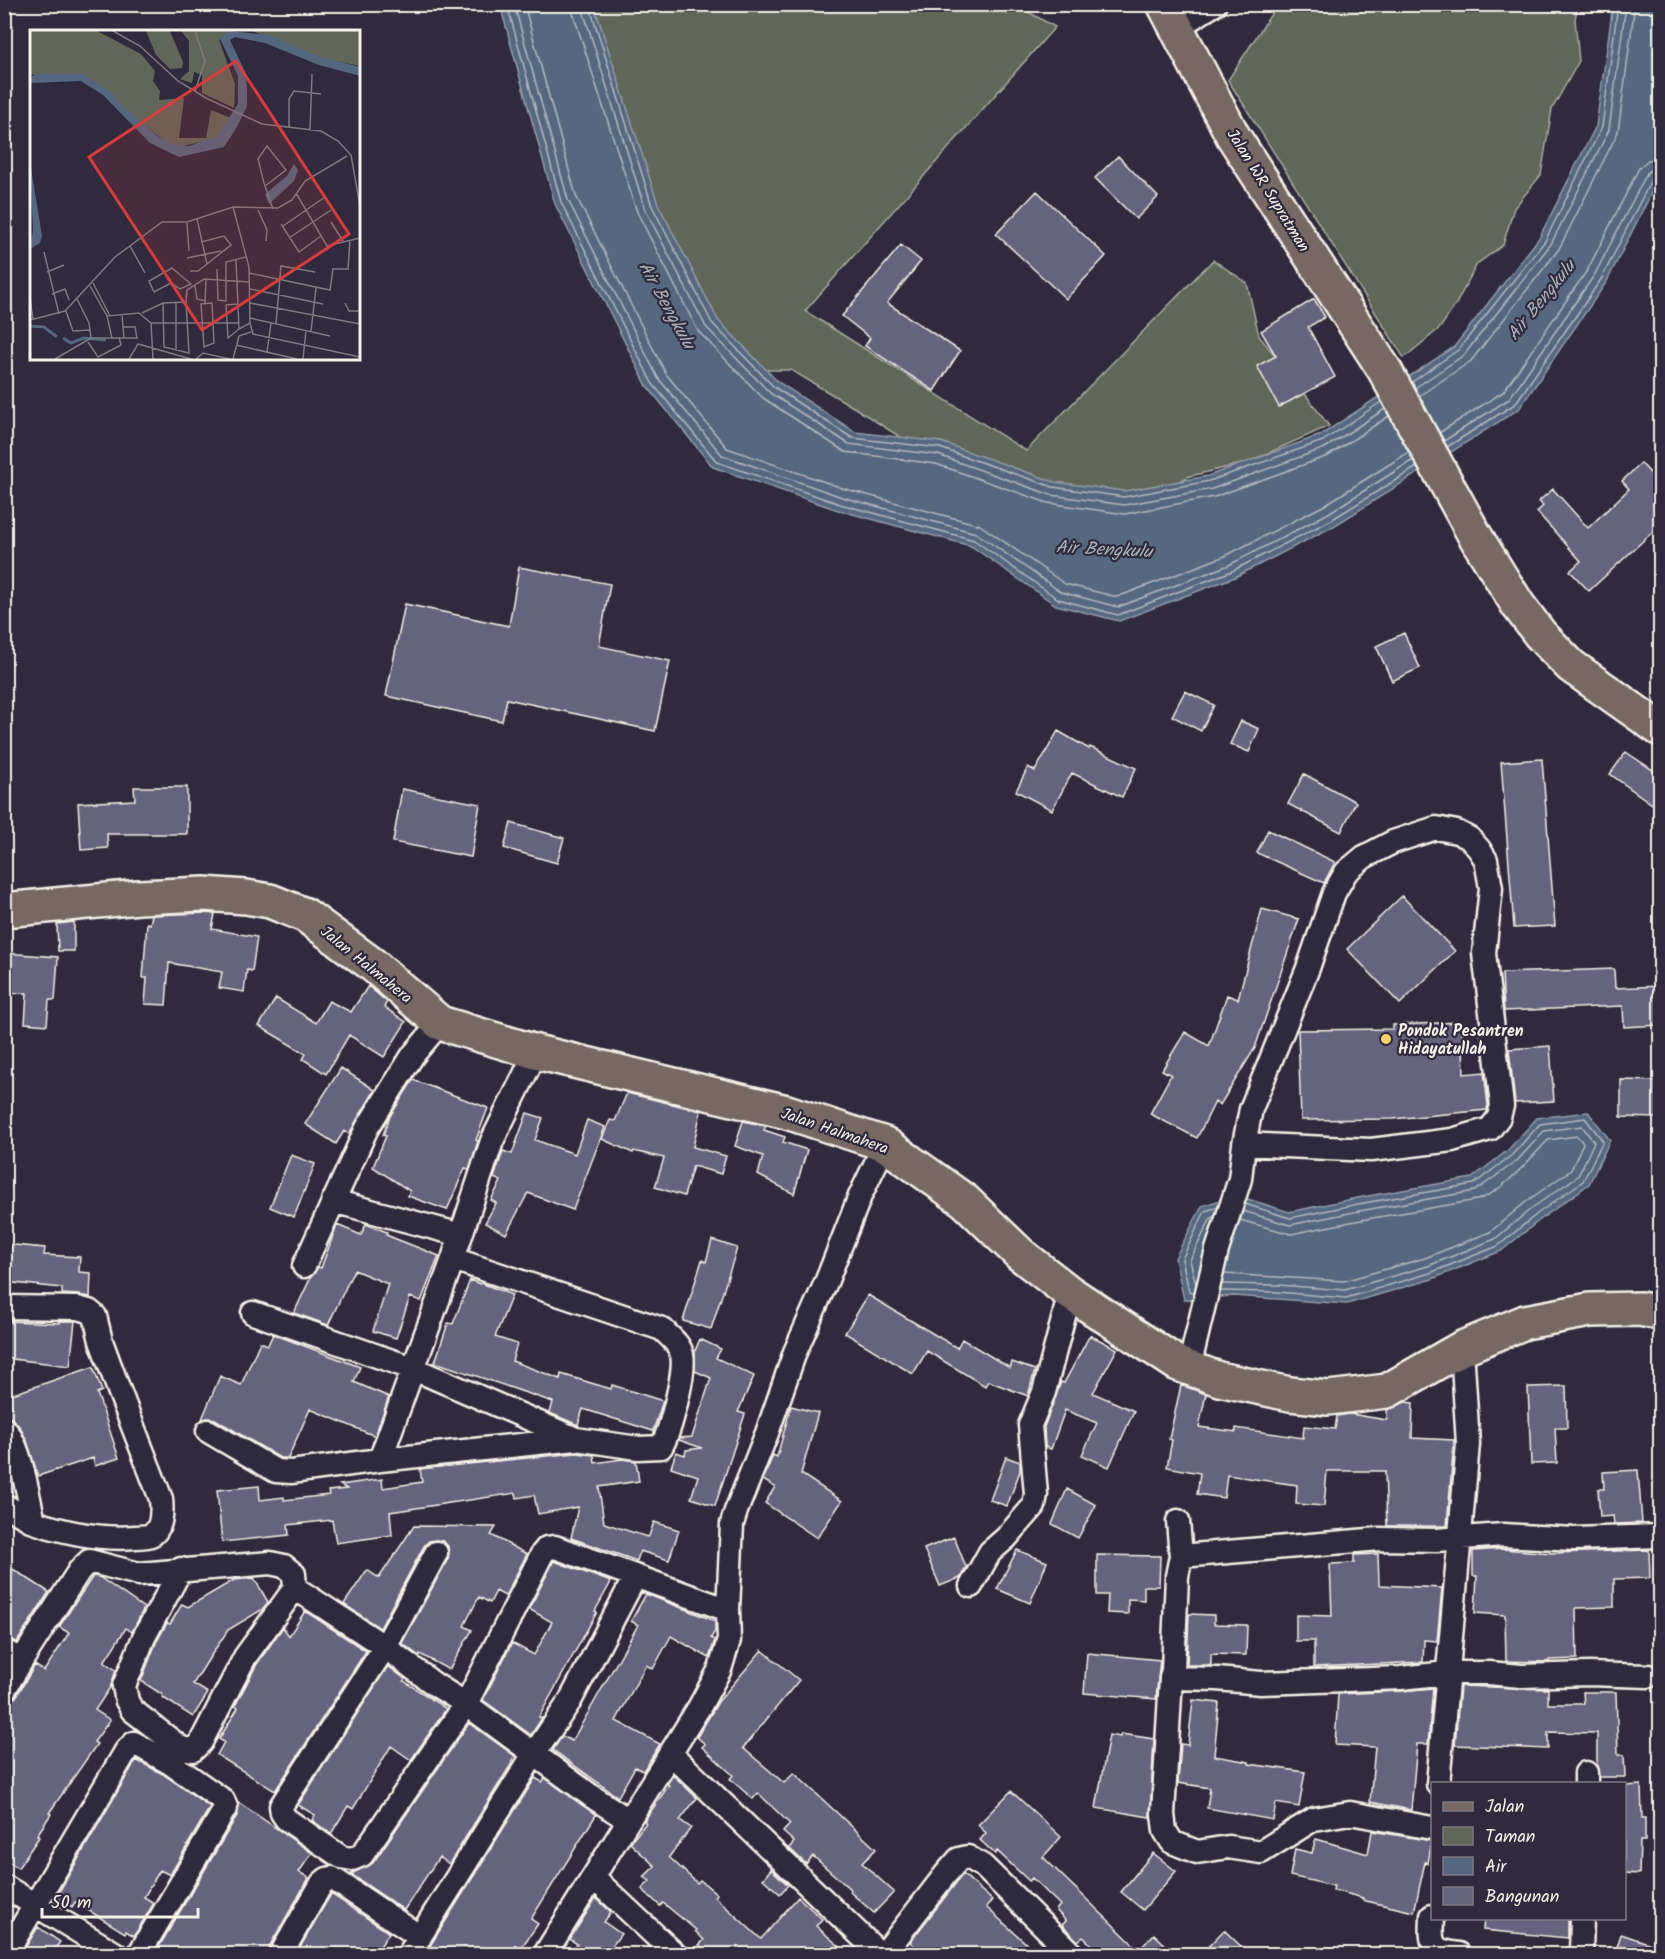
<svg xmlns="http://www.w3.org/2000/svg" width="1665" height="1959" viewBox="0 0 1665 1959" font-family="Kalam,sans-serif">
<rect width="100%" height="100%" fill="#2f2a3d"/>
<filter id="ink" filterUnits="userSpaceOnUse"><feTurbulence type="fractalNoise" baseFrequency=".0167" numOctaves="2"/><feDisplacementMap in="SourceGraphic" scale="12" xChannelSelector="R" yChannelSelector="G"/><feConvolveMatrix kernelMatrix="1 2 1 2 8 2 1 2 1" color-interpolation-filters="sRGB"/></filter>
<g filter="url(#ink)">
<path fill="#616658" stroke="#aaaca0" stroke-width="1.5" d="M1014,4L1055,27L805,311L1026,451L1213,260L1247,283L1259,336L1291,375L1329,426L1246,463L1190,476L1117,511L911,444L855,408L791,370H721L569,5Z
M1277,5H1578L1575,19L1579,61L1552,109L1541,175L1514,208L1503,245L1477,264L1456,304L1440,328L1404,358L1228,80Z"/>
<path fill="#54677f" stroke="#949ea9" stroke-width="1.5" d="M500,5H594L658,204L718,320L778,382L855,432L941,442L1055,482L1124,491L1208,476L1321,435L1454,347L1539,238L1596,126L1613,5H1660V176L1607,281L1519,409L1334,526L1235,577L1119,621L1056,605L971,546L838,510L713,467L647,386L555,204Z
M1588,1112L1610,1140L1589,1184L1541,1219L1501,1251L1432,1279L1347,1304L1234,1296L1184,1300L1175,1258L1202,1206L1235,1195L1289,1212L1357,1198L1472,1178L1508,1150L1537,1118Z"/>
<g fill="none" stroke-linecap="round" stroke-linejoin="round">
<path stroke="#b4babe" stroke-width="1.5" d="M507,4L561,202L652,383L717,462L840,504L974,540L1058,599L1118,615L1232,571L1331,520L1417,467
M514,4L568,200L658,378L722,455L842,497L976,533L1061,592L1118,607L1229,565L1327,514L1413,460
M524,4L576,196L666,374L727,448L845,489L980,525L1065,584L1117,597L1225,556L1323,506L1409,452
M572,4L573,13L637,212L698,331L763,398L845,452L936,464L1048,503L1125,514L1214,497L1328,456L1389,416
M581,4L645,209L706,327L770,393L849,444L938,455L1051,495L1124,505L1212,489L1325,448L1385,409
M589,4L652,206L712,323L774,387L852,438L940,448L1053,487L1124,497L1209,481L1323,441L1381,402
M1412,382L1458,350L1545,241L1602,127L1618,4
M1415,388L1464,355L1551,244L1609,130L1626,4
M1419,396L1471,361L1559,249L1618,132L1635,4
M1439,433L1503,392L1588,269L1639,168L1648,160L1660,158
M1444,441L1509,399L1595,274L1647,173L1652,168L1660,167
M1447,447L1515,404L1602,278L1652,178L1660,174
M1224,1274L1344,1281L1425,1258L1490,1232L1527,1201L1571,1170L1583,1143L1577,1136L1548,1140C1530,1159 1503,1192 1477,1200L1361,1220L1291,1234L1240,1220
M1222,1284L1278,1285L1345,1290L1428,1266L1495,1239L1532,1208L1578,1176L1594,1142L1582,1126L1544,1131L1517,1161L1475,1191L1359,1211L1290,1225L1243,1211
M1196,1285L1190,1260L1211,1218L1215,1216
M1220,1291L1277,1292L1346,1298L1430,1273L1498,1246L1537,1214L1583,1181L1603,1141L1585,1118L1540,1124L1512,1155L1474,1184L1358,1204L1290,1218L1245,1204
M1194,1293L1189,1291L1182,1259L1205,1211L1218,1207"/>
</g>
<path fill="#65637e" stroke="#f4f1e8" stroke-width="1.5" d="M1118,156L1158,197L1136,219L1095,178Z
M1037,191L1106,256L1066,299L996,234Z
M901,245L921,261L887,303L960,351L934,391L865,346L870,338L842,316Z
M1314,299L1325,317L1308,327L1335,377L1279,407L1257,366L1276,356L1261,331Z
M1641,463L1660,484V525L1589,591L1570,571L1581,561L1537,512L1543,506L1539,501L1553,489L1588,528L1629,489L1622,481Z
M519,567L610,584L599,646L670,661L655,731L507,699L502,721L386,696L405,604L509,626Z
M1404,633L1420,668L1392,681L1376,646Z
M1185,691L1214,705L1201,731L1172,716Z
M1241,721L1259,729L1249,752L1230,744Z
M1058,731L1089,749L1090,747L1136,768L1122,797L1072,773L1052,810L1016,791L1028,767L1035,771Z
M1626,752L1660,775V791L1652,804L1610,774Z
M1542,759L1555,926L1514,928L1501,762Z
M1304,774L1356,802L1341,832L1288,804Z
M134,787H187V834H107L108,848L81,850L78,803L135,800Z
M402,789L480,804L471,857L393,842Z
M511,823L564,838L557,863L504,848Z
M1268,830L1335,862L1324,883L1257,853Z
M1402,896L1455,951L1400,1004L1347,949Z
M1262,909L1299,919L1255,1048L1220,1105L1215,1102L1197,1138L1150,1114L1171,1075L1162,1070L1185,1032L1209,1046L1227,995L1238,999Z
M204,913L215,914L212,929L257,937L252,971L247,970L244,992L219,988L222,972L169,963L166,1005L145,1004L147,978H143L147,923L150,924L152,915Z
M74,922V951H58L57,924Z
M4,953L58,957L55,1000H49L47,1025L25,1023L27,993L4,994Z
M1614,969L1615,988L1660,986V1025L1624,1027L1623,1006L1504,1011L1502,973Z
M368,986L387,1002L384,1007L406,1022L384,1057L349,1035L326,1074L303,1059L306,1054L259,1026L276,998L316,1023L329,1001L351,1012Z
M1462,1022L1464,1074L1484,1072L1488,1105L1487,1110L1393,1119L1301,1120L1298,1030L1393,1029V1025Z
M1550,1046L1554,1101L1515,1103L1509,1049Z
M341,1068L375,1090L349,1134L344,1131L336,1144L305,1124Z
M413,1080L488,1108L476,1140L478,1141L469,1169L465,1168L447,1210L408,1196L410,1191L373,1167L386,1136L383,1135L390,1116Z
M1621,1080L1659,1081V1118L1621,1117Z
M627,1093L701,1111L693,1147L726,1156L721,1174L693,1166L684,1196L655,1187L664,1158L634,1151L633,1153L602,1139L610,1120L615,1121Z
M527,1113L543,1118L535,1140L575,1154L587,1120L605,1127L573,1210L528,1193L506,1234L485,1223L496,1203L491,1200L501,1181L494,1178L503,1151L512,1154Z
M743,1121L766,1126L764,1130L785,1137L783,1142L807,1150L794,1194L758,1175L763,1156L735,1146Z
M291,1155L315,1164L294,1217L270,1207Z
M366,1224L387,1232L386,1235L439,1256L421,1301L410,1297L396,1338L373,1331L388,1284L354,1270L328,1325L294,1313L311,1277L318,1267L321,1268L337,1225L361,1235Z
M712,1240L737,1248L711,1329L683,1321L702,1260L706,1262Z
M4,1244L45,1248L44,1255L80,1257L79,1272L91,1273L90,1297L78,1295L62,1294V1288L4,1282Z
M470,1280L480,1284L481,1283L512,1295L495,1337L517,1344L512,1361L560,1379L561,1374L611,1389L612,1385L663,1401L653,1431L583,1409L578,1425L550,1413L553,1402L435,1362L448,1323L453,1324Z
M868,1295L957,1348L962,1339L1010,1368L1012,1362L1035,1370L1028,1396L988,1381L985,1386L927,1351L913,1374L845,1333Z
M4,1321L60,1323V1321H75L70,1366L4,1358Z
M273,1334L360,1367L354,1382L389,1397L375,1436L310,1409L288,1458H280L215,1419L209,1418L202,1419L220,1376L241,1385L260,1342L268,1345Z
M1090,1335L1117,1349L1093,1393L1134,1411L1109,1467L1082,1455L1097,1423L1065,1410L1051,1449L1045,1447L1044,1427L1061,1382L1064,1383Z
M700,1339L721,1349L716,1358L754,1376L738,1412L745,1414L715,1506L691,1498L698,1476L671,1467L676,1452L685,1455L686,1450L702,1448L679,1440L680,1438L692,1437L711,1378L695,1371V1351Z
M93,1367L102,1391L97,1393L119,1458L95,1466L93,1458L38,1476L27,1441L20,1427L9,1416L4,1397Z
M1181,1385L1206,1394L1199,1427L1236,1432V1428L1303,1438L1304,1426L1335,1429L1337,1416L1350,1414L1387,1420V1410L1405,1402L1413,1403L1412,1438L1454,1440L1447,1526H1387L1385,1471H1327L1324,1506L1296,1504L1297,1485L1227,1475L1224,1498L1197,1494L1200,1473L1167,1467L1172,1440L1169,1439Z
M1566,1386L1567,1428H1555L1557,1463L1531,1464L1528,1387Z
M791,1406L818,1413L801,1474L842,1501L817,1538L765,1503L775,1487L763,1480L773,1455L777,1457Z
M576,1453L594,1455L595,1463L622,1459L636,1461L639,1481L599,1487L604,1523L647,1537L649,1536L654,1522L679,1530L669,1560L640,1551L637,1561L571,1538L578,1507L538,1514L534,1495L517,1498L516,1493L390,1512L392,1535L336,1543L332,1520L288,1525L289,1535L222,1542L217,1490L259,1486L260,1500L284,1497V1500L329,1495L328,1491L347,1489L340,1485L382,1479L383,1488L422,1482L420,1469Z
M1006,1457L1020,1462V1471L1007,1506L990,1500Z
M1638,1470L1642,1523L1614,1524L1613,1516L1600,1517L1598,1489H1604L1603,1472Z
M1067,1489L1096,1505L1078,1538L1052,1524Z
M414,1526L496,1527L491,1535L527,1554L505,1596L496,1591L490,1603L479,1597L464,1626L472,1630L449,1670L420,1654L419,1656L402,1643L448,1559L449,1552L448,1546L443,1541L435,1540L429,1541L424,1546L380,1628L344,1604L367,1570L379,1578Z
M954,1537L966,1567L960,1578L940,1586L924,1549Z
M1503,1549L1552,1553L1649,1550L1650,1578L1614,1579V1607L1576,1608L1577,1659L1549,1660V1662L1506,1661L1505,1615L1475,1613L1477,1576H1473V1551Z
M1017,1550L1047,1562L1030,1603L997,1589Z
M1378,1554L1379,1585L1442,1588L1437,1641L1424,1640L1423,1662L1314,1667V1641H1296V1615L1332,1616L1330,1564L1354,1563V1555Z
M1097,1555L1160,1556L1159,1586H1144V1600L1128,1599V1614L1107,1613L1108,1595H1097Z
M554,1561L611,1582L595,1611L597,1612L539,1717L542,1718L531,1735L483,1700L512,1643L534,1655L552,1622L529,1609Z
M11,1568L49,1592L17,1642L4,1638V1577Z
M93,1576L99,1577L144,1608L132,1632L126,1628L104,1662L116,1670L111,1686L95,1710L110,1720L94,1742L97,1744L49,1813L51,1814L37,1835L39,1837L18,1868L4,1859V1703L11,1701L16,1697L35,1665L44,1671L69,1633L59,1627Z
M254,1578L268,1602L263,1609L228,1630L210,1657L193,1684L208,1693L193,1717L162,1697L163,1695L141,1681L156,1643L167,1623L170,1624L182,1604L188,1607L234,1580Z
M646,1594L715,1621V1631L711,1638L715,1640L709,1658L671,1636L653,1669L646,1665L616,1721L660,1744L643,1771L635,1767L618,1797L553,1750L562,1736L572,1741L638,1625L631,1621Z
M305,1611L366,1651L275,1791L217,1755L224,1742L219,1739L238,1708L235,1706L257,1664L283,1627L289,1636Z
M1189,1614L1214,1615V1624L1247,1625L1246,1655L1211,1654V1665H1187Z
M762,1650L799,1680L743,1748L784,1783L794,1773L876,1849L862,1863L894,1892L874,1913L850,1892L851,1890L813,1856L806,1864L789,1848L794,1842L783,1832L790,1824L758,1793L753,1799L730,1779L733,1775L702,1747L705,1744L697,1737L718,1702Z
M1087,1653L1160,1660L1156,1699L1084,1693Z
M388,1666L405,1679L404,1681L446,1709L411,1760L391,1746L353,1809L348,1806L331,1834L312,1820L315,1815L298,1805Z
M1460,1686L1548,1689V1704H1584L1583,1692H1616L1618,1755H1624L1625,1777H1599L1597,1765V1733L1548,1732V1749L1455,1745Z
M1433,1688L1428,1744H1417L1411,1810L1370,1802L1375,1747L1335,1745L1338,1694L1402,1691Z
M1193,1700L1219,1703L1214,1756L1249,1762V1764L1305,1772L1299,1807L1276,1803L1273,1820L1207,1808L1210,1788L1178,1783L1181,1744L1188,1745Z
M469,1723L515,1756L511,1762L512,1763L449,1864L439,1857L404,1910L351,1874L373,1863Z
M1121,1734L1154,1739L1150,1817L1096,1808L1109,1735L1120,1737Z
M136,1760L163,1774L210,1807L170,1875L160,1870L144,1897L154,1903L134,1936L126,1931L125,1933L75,1902L72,1907L56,1897Z
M673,1775L697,1798L680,1820L691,1828L669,1857L697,1883L700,1880L717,1894L715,1897L761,1939L798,1897L822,1919L816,1926L848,1954H710L699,1945L704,1940L695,1931L696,1930L663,1903L660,1906L642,1889L650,1881L644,1877L655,1866L630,1843L646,1823L644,1821L669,1785L667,1784Z
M535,1778L542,1782L545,1778L596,1815L531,1919L538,1924L521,1948L516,1945L509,1954H425Z
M1641,1785L1642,1818H1645V1841H1640L1639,1874L1624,1873V1786Z
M1011,1791L1061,1837L1043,1857L1139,1950L1154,1934L1175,1954H1101L1083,1937L1078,1941L1062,1925L1066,1921L1056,1910L1060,1905L1032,1878L1029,1881L997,1851L995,1854L980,1840L986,1833L978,1825Z
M238,1802L312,1853L299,1872L309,1878L269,1947L268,1954H163L157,1950L238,1814Z
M1372,1831L1432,1841L1428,1863L1425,1862L1414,1912L1362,1900L1363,1898L1333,1890L1334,1886L1290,1876L1295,1849L1312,1853L1316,1839L1368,1854Z
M1153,1853L1176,1871L1143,1910L1121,1892Z
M771,1869L788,1885L780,1894L763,1879Z
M963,1874L992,1900L986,1907L1038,1954H923L910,1942Z
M331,1894L389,1933L375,1954H296Z
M596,1898L611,1912L604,1922L621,1934L606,1954H569L577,1944L570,1939Z
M1484,1918H1568V1938L1483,1930Z
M38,1927L60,1942L51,1954H21Z
M1224,1930L1249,1954H1201Z
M1621,1934L1660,1947V1954H1615Z"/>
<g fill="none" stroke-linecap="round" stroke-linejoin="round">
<defs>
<path id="minor" d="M1176,28L1215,4
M333,1201L461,1235
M304,1266L367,1128L413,1055L440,1023
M4,1307L78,1308L89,1311L95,1316L101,1341L120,1393L161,1499C162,1509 163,1526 153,1534C148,1537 140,1537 135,1537C100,1540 67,1533 34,1522C29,1501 20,1441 4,1429
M253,1313L412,1368L576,1439
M1189,1368L1217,1250L1240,1179L1244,1144L1251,1109L1308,968L1334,893L1346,872L1364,857L1393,842L1436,828L1457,832L1469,838L1479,849L1486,860L1491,888L1484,953L1502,1106L1499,1117L1490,1129L1452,1140L1371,1150L1244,1144
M208,1431L276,1471L291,1472L380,1460L453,1259L492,1141L536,1052
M380,1460L576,1439L638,1448L661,1447C670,1433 686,1371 682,1355C680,1344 670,1337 662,1329L453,1259
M4,1505L34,1522
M1178,1521L1181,1556L1177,1576L1173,1670L1171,1678L1163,1814L1165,1831L1172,1842L1197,1852L1228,1847L1261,1852L1314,1819L1350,1813L1432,1828
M436,1553L385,1647L281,1806L282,1813L286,1819L341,1857L352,1859L362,1855L466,1704L542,1554L547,1548L555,1547L728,1610
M1181,1556L1380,1539L1436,1540L1503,1535L1574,1539L1660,1536
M971,1586L990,1552L1006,1538L1034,1506L1036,1494L1030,1425L1044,1392L1070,1293
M4,1651L22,1660L79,1571L89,1561L139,1574L270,1563L284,1566L294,1574L295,1588L385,1647L434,1684L466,1704L590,1795L628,1820
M1171,1678L1217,1679L1261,1683L1401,1678L1447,1673H1489L1521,1676L1589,1674L1648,1676
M4,1690L22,1660
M181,1748L132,1710L127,1701L124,1686L144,1637L181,1569
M670,1753L880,1954
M170,1763L181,1748L193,1750L201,1742L245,1657L295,1588
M1438,1784L1468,1444L1462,1348
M1586,1784V1773
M594,1878L675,1954
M4,1886L116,1954
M1432,1916C1431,1942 1429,1951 1459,1954
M6,1954L126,1751L134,1743L170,1763L223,1800L226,1807L139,1954
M281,1954L322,1883L327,1879L332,1878L420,1937
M409,1954L534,1754L570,1701L635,1577
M545,1954L700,1706L720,1669L729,1640L728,1610L732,1524L736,1511L767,1433L795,1352L827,1280L860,1196L885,1144
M884,1954L945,1875L959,1859L968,1857L983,1866L1072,1954
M1581,1954L1582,1918"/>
<path id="primary" d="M4,910L139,897L204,894L246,897L270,901L305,915L373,965L440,1023L536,1052L787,1112L885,1144L965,1201L1020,1254L1070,1293L1178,1364L1219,1379L1290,1394L1328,1398L1387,1391L1462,1348L1525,1322L1590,1310L1640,1309L1660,1313"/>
<path id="trunk" d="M1164,4L1233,136L1384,369L1474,534L1518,605L1540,634L1571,666L1660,729"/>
</defs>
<use href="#minor" stroke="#f4f1e8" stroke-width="27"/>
<use href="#primary" stroke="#f4f1e8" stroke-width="38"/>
<use href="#trunk" stroke="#f4f1e8" stroke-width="38"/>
<use href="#minor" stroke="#2f2a3d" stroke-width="22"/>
<use href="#primary" stroke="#776864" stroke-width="33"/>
<use href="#trunk" stroke="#776864" stroke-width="33"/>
</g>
</g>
<circle fill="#ffd166" stroke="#2f2a3d" stroke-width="2" cx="1386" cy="1039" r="6"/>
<g text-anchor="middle" stroke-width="4.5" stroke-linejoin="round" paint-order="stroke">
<g font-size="16" fill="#f4f1e8" stroke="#2f2a3d">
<text transform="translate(1269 190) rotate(58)" y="6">Jalan WR Supratman</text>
<text transform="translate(367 964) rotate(39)" y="6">Jalan Halmahera</text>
<text transform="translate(835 1130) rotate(19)" y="6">Jalan Halmahera</text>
</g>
<g font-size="16" font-weight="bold" fill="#f4f1e8" stroke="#2f2a3d" text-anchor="start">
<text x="1398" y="1036">Pondok Pesantren<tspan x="1398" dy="18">Hidayatullah</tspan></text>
</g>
<g font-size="18" font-style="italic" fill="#acb3b9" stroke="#2f2a3d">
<text transform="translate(1541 300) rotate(-51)" y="6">Air Bengkulu</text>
<text transform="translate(667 305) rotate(61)" y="6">Air Bengkulu</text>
<text transform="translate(1104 549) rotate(3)" y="6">Air Bengkulu</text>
</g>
</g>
<g transform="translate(30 30)">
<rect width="330" height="330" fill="#2f2a3d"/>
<path d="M0,1H67L111,24L125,41L123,51L130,61L129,70L154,68L149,108H176L181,80L201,88L187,108L144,118L50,45L19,48L0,44ZM116,1H140L153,32L152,38L140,39L126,25ZM151,1H202L189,10L205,54L204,78L172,63V45L164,42L162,53L150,49L159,41V11ZM222,1H330V36L285,27Z" fill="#616658"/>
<path d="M199,1L238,5L291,27L330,37V46L289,35L235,13L205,7L200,10L216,44L217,59V76L207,97L194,117L149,127L120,113L73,65L51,51L0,53V47L7,44H54L79,60L92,76L129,107L141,114L159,116L187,106L208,74V46L190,9ZM0,132L12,206L10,213L0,219L3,200ZM264,134L268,140L264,151L239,174L235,164L257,146Z" fill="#54677f"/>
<path fill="none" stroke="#54677f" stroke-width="3" d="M0,296L14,297L27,307M33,308L41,313L54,308L76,310"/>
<path fill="none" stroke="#7e7a81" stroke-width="1.5" d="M83,1L110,16L148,51L176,68L232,94L291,101L308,111L321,125L330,176M165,1L175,31L165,61M259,97V69L264,61L291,64M280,100L282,44M235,156L256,140L237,116L228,129L234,153L243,179M266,163L297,216L330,208M203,177L219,237L220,293L209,299M228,180L237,200L236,211M301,192L313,211M157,193L159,221M251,194L269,222L291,206M253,196L295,167M259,208L301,180M171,212L194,206L201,215L177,234M100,216L115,243M14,222L29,284M157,228L191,221M206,230L209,299L198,308L196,275L208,274M142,238L161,254L150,259L141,253L124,262L119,251ZM187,239L188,270L196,271V232L216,227M160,241H168L177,234L167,189M17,242L34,235M219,243L300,260L303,239H318L320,210M63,253L80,286M60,256L77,286L109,283L121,293H208M165,256L167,269L176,271M220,259L293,274M22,264L35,259L39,270M0,268L3,289M146,272V320M133,273L134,317L159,323L156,272M175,273L176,250M182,273L184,313L174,317L171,274ZM220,273L330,294M315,273L319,281H330M36,281L43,301L60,300M112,283L133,273L156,272L157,260L174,249L219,252M92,285L94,308M77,286L82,308M220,288L300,306M0,290L35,281L85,227L132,192H157L203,177L248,178L262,170L275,151L317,126M121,293L123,329M220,293L223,304L330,327M246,294L251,236L285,242M281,301L286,258M61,308H107L105,297H93M58,312L68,327L91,315L89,307M206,315L267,329M237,322L241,293M25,329L61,308L59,293L47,269M99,329L108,314L161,329M166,329L173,323L200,329M203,329L209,306L221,302M273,329L276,300"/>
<path fill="#d93c3b" fill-opacity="0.15" stroke="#d93c3b" stroke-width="3" d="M206,31L319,204L172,300L59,127Z"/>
<rect width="330" height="330" fill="none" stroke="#f4f1e8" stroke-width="3"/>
</g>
<rect width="1665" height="1959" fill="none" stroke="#2f2a3d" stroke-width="24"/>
<rect x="12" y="12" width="1641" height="1935" fill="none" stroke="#f4f1e8" stroke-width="2" filter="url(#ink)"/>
<rect x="1431" y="1782" width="195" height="138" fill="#2f2a3d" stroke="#7e7a81" stroke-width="1.5"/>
<rect x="1443" y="1802" width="30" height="9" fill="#776864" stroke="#7e7a81" stroke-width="1.5"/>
<text x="1485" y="1812" font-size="18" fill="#f4f1e8">Jalan</text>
<rect x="1443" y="1827" width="30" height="18" fill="#616658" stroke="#7e7a81" stroke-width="1.5"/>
<text x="1485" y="1842" font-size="18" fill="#f4f1e8">Taman</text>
<rect x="1443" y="1857" width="30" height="18" fill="#54677f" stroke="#7e7a81" stroke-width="1.5"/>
<text x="1485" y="1872" font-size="18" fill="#f4f1e8">Air</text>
<rect x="1443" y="1887" width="30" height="18" fill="#65637e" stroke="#7e7a81" stroke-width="1.5"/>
<text x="1485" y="1902" font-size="18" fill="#f4f1e8">Bangunan</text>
<path d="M42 1908v9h156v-9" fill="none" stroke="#f4f1e8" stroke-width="3"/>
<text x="51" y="1908" font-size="18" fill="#f4f1e8" stroke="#2f2a3d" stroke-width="4.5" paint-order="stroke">50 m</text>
</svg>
